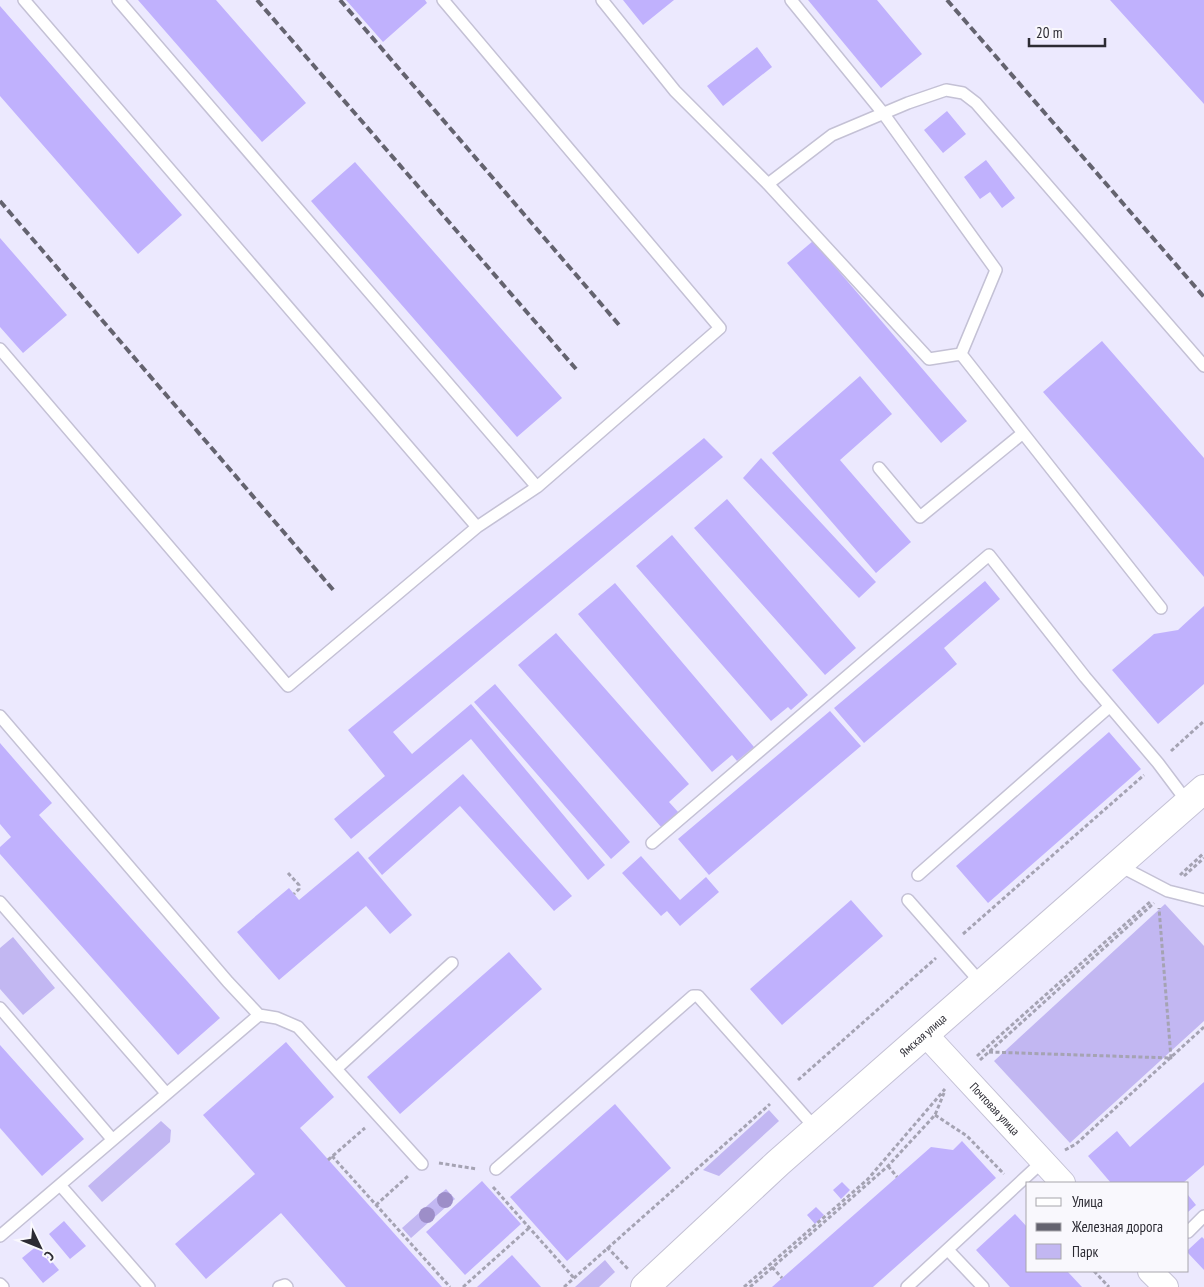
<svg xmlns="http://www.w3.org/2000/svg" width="1204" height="1287" viewBox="0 0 1204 1287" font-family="'PT Sans Narrow',sans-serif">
<rect width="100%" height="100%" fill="#ece9fe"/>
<path fill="#c2b7f2" d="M1165,904L1204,946V1021L1070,1143L994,1061Z
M13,937L55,988L23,1015L0,989V948Z
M769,1110L779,1121L719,1176L703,1170Z
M161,1121L171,1130L170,1142L102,1202L88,1186Z
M446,1189L455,1199L411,1238L402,1228Z
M605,1260L615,1272L599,1287H575Z"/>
<path fill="#c0b1fd" d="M138,0H216L306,103L262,142Z
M346,0H425L427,3L383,42Z
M623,0H674L643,25Z
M808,0H877L922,54L881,88Z
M1110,0H1204V104Z
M0,6L182,215L138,254L0,96Z
M757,47L772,67L723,106L707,86Z
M947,111L966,134L943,153L924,130Z
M986,160L1015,198L1002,208L990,192L980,199L964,177Z
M355,162L562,398L517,437L311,201Z
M0,238L67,315L23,353L0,327Z
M813,241L967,421L941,443L787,263Z
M1102,341L1204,458V577L1043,392Z
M860,376L892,414L840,460L911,542L876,573L772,453Z
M704,438L723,457L393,732L412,754L471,704L605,865L588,880L471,739L351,839L334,819L385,776L348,730Z
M761,458L876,582L859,598L743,478Z
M727,499L856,648L825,675L694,528Z
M672,535L808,695L791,710L788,707L771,721L636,566Z
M985,581L1000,599L944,648L957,664L864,743L834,708Z
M615,583L754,747L737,761L732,755L712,772L578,614Z
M1204,606V684L1158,724L1112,670L1154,634L1178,630Z
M556,633L689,784L669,802L679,813L662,828L518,665Z
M495,684L630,842L611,859L474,702Z
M830,711L861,746L709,875L678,839Z
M1109,732L1141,769L988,903L956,866Z
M0,743L52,803L39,815L220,1018L178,1055L0,854V847L11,837L0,824Z
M463,774L572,896L554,911L460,806L382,875L368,858Z
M358,851L412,915L390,934L366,906L279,980L237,932L289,888L299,900Z
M641,856L680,900L706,877L719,892L680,926L667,911L661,916L622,873Z
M851,900L883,936L782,1025L750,989Z
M509,952L542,989L400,1114L367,1077Z
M286,1042L334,1097L300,1128L442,1287H346L281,1213L206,1279L175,1244L255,1174L203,1115Z
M0,1045L84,1139L42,1176L0,1128Z
M1204,1082V1165L1183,1183H1111L1088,1156L1117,1131L1130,1147Z
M615,1104L671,1168L567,1261L510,1197Z
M962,1141L996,1178L873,1287H772L931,1147L953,1150Z
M482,1181L521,1224L465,1275L426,1232Z
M842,1182L850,1190L841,1199L833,1190Z
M1188,1195L1196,1205L1188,1212Z
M816,1207L824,1215L815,1224L807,1215Z
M1015,1214L1028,1228V1271H1067L1082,1287H1010L976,1250Z
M64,1221L86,1246L70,1259L49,1234Z
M1202,1237L1204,1239V1270L1188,1253V1250Z
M38,1245L59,1270L43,1283L22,1258Z
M512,1255L541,1287H477Z"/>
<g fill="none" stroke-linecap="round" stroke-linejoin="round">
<defs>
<path id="service" d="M118,0L537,487L720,328L443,0
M602,0L675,91L768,184
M791,0L883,113L996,270L961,354
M0,349L288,686L477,527L24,0
M1023,433L1161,608
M879,468L920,517L1023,433L961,354L929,359L768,184L832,135L908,103L946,90L963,93L976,103L1204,366
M477,527L537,487
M0,716L228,982L259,1015
M652,843L989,555L1085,677L1158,763L1188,803
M1118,865L1168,891L1204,900
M918,875L1109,707
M908,900L982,984
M0,902L166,1093
M0,1008L112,1139
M336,1069L452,963
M496,1169L693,996H698L817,1130
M60,1185L149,1287
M1188,1232L1204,1216
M0,1236L259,1015L277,1018L298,1027L422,1164
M948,1250L983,1287
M0,1284L3,1287
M279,1287L285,1285L287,1287
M907,1287L1042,1162"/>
<g id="minor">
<path id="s1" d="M926,1035L1063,1183"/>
<path d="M1150,1271L1166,1287"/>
</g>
<g id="primary">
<path id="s2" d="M645,1287L778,1163L1204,789"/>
</g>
</defs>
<use href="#service" stroke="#c4c1d5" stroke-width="14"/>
<use href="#minor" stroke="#c4c1d5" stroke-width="26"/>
<use href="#primary" stroke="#c4c1d5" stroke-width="30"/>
<path stroke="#a5a3b3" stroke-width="3" stroke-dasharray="4 2.5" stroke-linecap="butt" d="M1171,751L1204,721
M288,873L299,885V889L294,894
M1180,875L1204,853
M1184,876L1204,858
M963,934L1144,775
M989,1052L1171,1058L1159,908
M977,1056L1150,902
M980,1060L1154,903
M798,1080L936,958
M935,1115L967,1136L1004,1174
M1065,1150L1076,1144L1204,1027
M332,1156L450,1287
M328,1160L365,1128
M439,1163L477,1169
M888,1166L897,1177
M493,1187L574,1278
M376,1205L408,1176
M607,1247L628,1269
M772,1267L782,1278
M1094,1271L1109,1287
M463,1287L529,1228
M564,1287L770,1104
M744,1287L868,1179L945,1089
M750,1287L888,1166L935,1115L944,1093"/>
<use href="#service" stroke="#fff" stroke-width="11"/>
<use href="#minor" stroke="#fff" stroke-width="24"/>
<use href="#primary" stroke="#fff" stroke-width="28"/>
<path stroke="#64636f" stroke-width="4" stroke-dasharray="8 4" stroke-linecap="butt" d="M257,0L576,369
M340,0L620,326
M947,0L1204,297
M0,201L335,592"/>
</g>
<g fill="#9d8ec8">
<circle cx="445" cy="1200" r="8"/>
<circle cx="427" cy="1215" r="8"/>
</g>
<g text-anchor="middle" stroke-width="4" stroke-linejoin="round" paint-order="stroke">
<g font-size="12" fill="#2c2b33" stroke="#f9f8fd">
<text dy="4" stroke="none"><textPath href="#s2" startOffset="375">Ямская улица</textPath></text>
<text dy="4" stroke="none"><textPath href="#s1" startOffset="101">Почтовая улица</textPath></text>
</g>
</g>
<rect x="1026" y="1182" width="162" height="90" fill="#f9f8fd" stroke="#a7a6ac"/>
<rect x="1036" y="1198" width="25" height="8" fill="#ffffff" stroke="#a7a6ac"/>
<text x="1072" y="1207" font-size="15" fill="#2c2b33">Улица</text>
<rect x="1036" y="1223" width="25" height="8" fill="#64636f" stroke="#a7a6ac"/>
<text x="1072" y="1232" font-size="15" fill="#2c2b33">Железная дорога</text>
<rect x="1036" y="1244" width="25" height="15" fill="#c2b7f2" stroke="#a7a6ac"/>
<text x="1072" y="1257" font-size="15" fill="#2c2b33">Парк</text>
<g transform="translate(40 1247) rotate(133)" stroke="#f9f8fd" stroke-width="4" paint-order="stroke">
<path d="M0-4L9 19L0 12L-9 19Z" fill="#2c2b33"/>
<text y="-8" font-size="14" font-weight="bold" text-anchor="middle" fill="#2c2b33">С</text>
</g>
<path d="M1029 38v8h76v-8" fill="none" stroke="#2c2b33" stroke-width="2.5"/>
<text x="1036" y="38" font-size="15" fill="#2c2b33" stroke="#f9f8fd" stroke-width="4" paint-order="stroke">20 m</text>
</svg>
